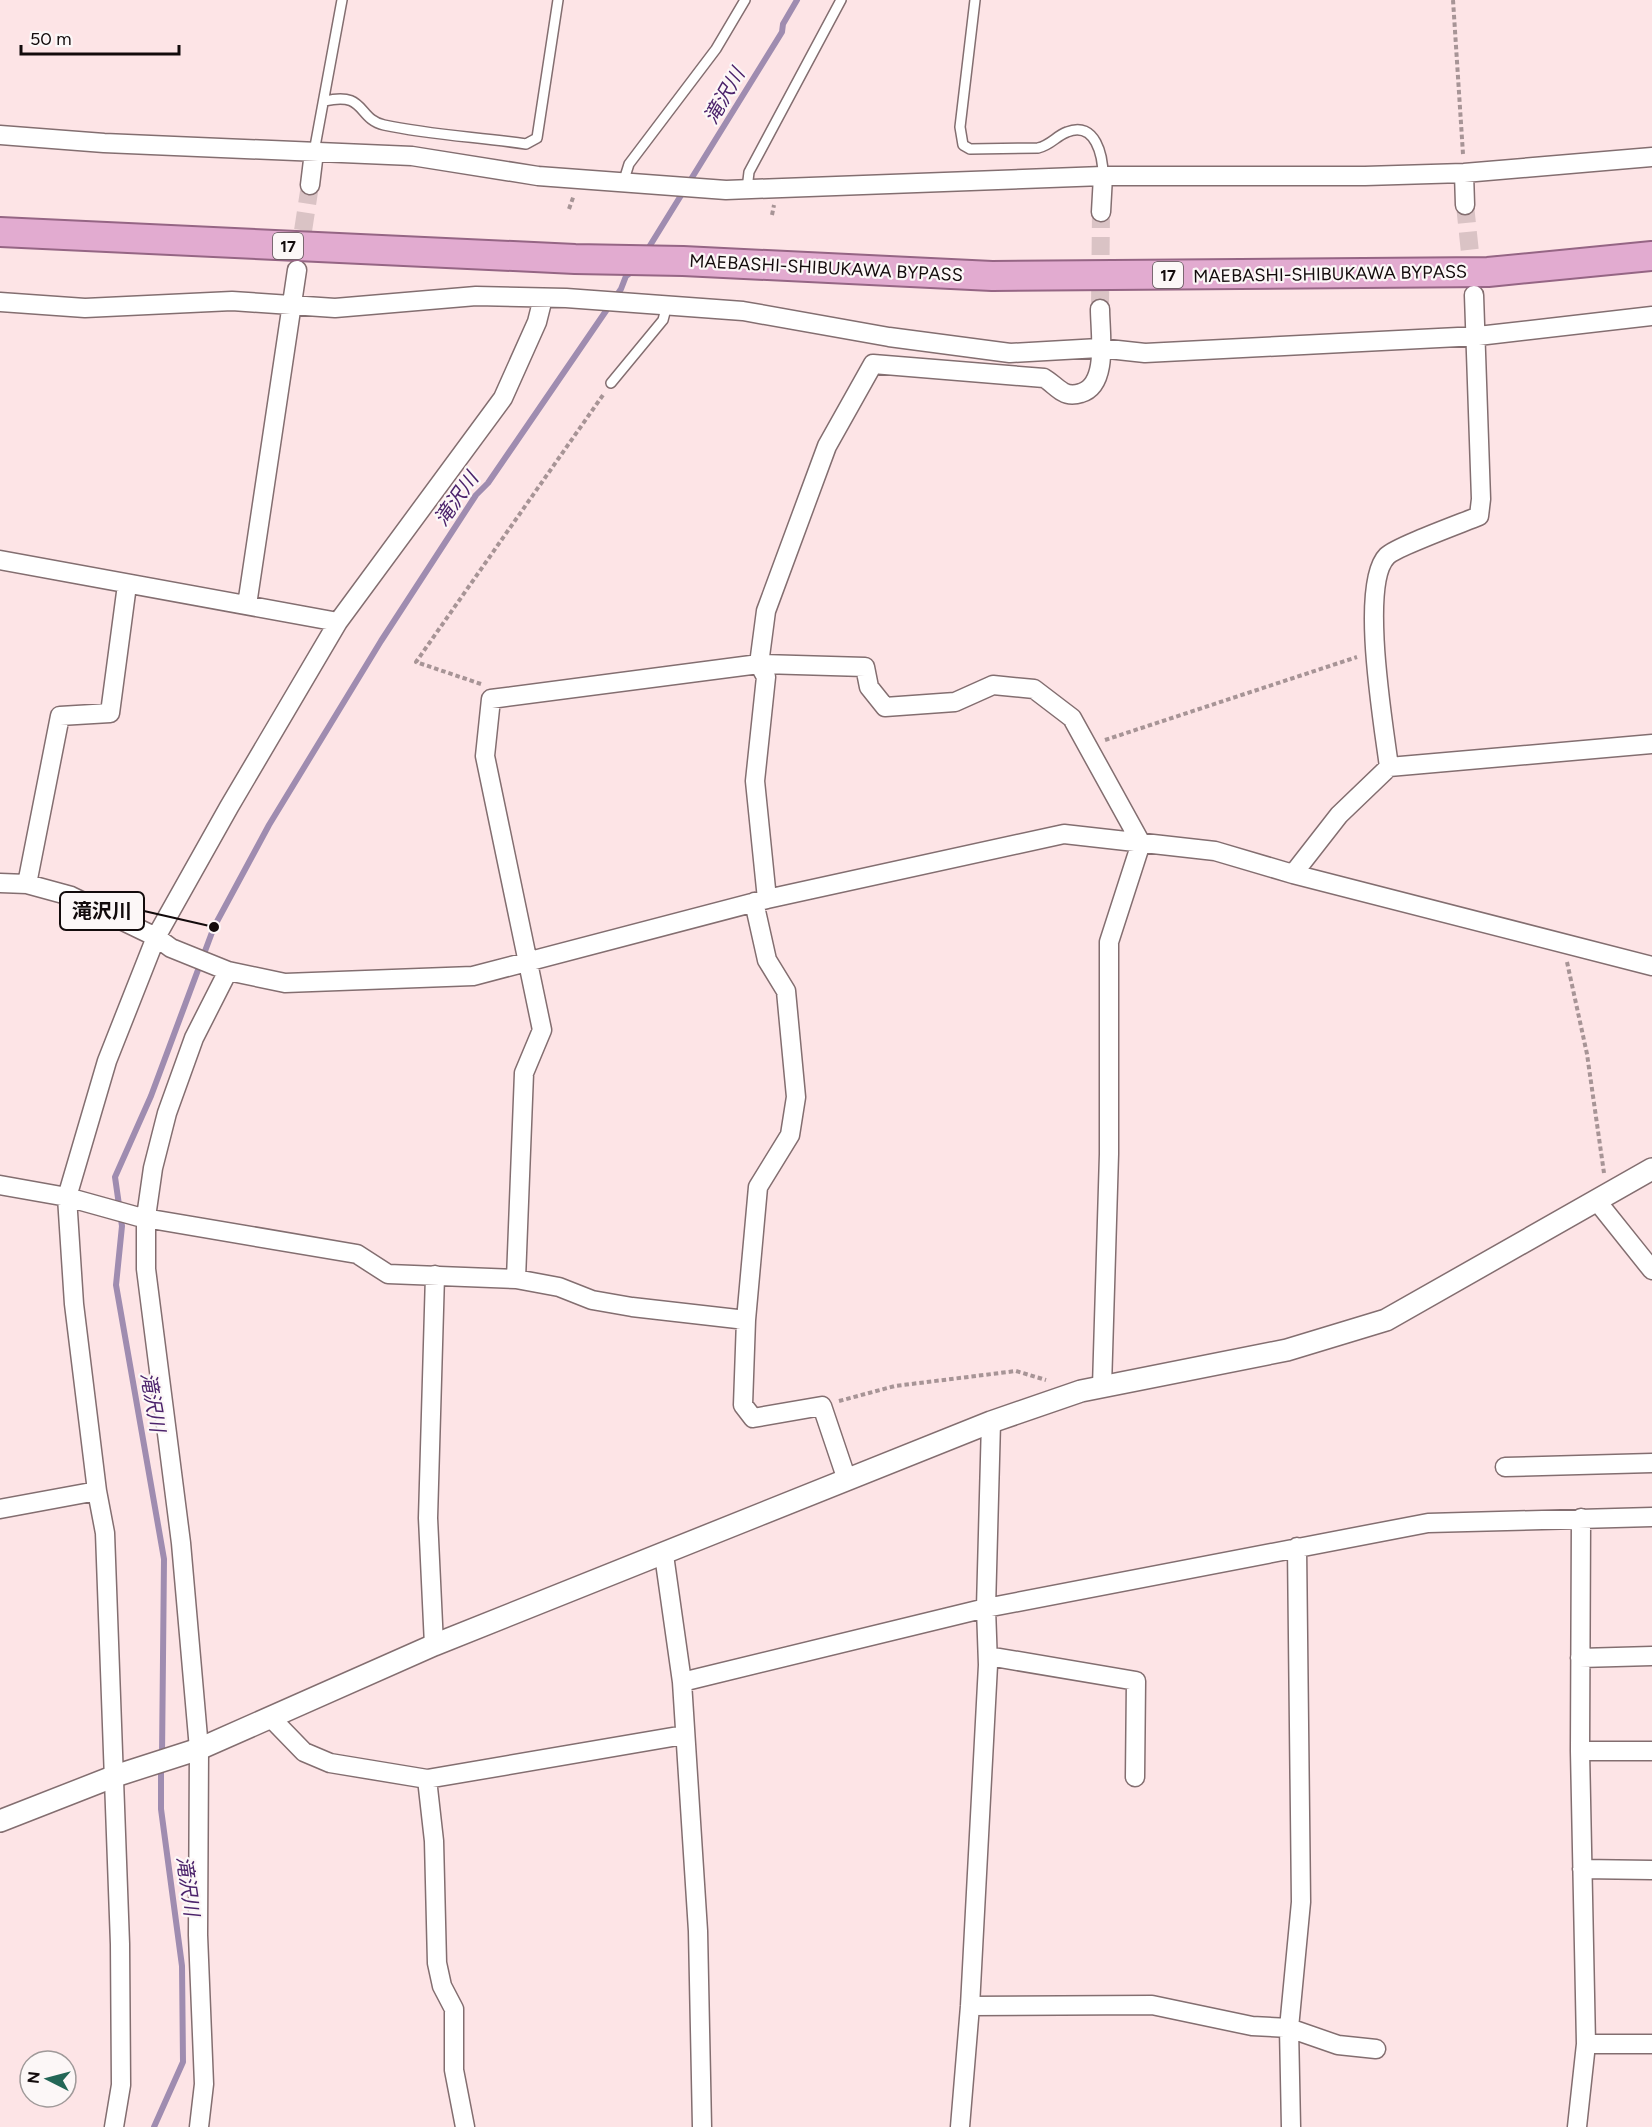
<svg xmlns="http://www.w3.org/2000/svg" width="1652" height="2127" viewBox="0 0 1652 2127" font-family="Figtree,'Noto Sans JP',sans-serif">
<rect width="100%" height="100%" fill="#fde4e6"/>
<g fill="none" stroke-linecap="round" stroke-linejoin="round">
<path stroke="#9f8cb0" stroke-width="6" d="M646,252L782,32L783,24L797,0
M162,1756L164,1559L116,1285L122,1226L115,1177L151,1096L214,927L269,825L381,641L476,495L488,483L621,289L626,276L634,270
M154,2127L183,2062L182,1966L161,1809V1766"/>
<path stroke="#dac3c5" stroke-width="18" stroke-dasharray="18 9" stroke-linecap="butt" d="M1465,205L1473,281
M299,257L310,185
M1100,309L1101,212"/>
<defs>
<path id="service" d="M975,0L960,127L963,145L970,149L1038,148C1051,145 1056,136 1067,132C1096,120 1103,157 1103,176
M325,101C366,91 357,119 384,125C430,135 479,137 526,144L537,138L558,0
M314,152L342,0
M623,183L629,164L716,49L745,0
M747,189L749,172L841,0
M611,383L663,320L667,305"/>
<path id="minor" d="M0,135L104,143L412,156L538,176L726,190L1103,176H1365L1464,173L1652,157
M1464,173L1465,205
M310,185L314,152
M1101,212L1103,176
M0,302L85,308L232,301L335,308L476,296L566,298L743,311L889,337L1010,353L1099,348L1145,353L1478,336L1652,316
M0,560L338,622
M247,605L297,270
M1389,767C1384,727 1359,584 1387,556C1396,547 1462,523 1479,516L1481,499L1474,295
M1293,874L1339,815L1389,767L1652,744
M0,883L27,884L71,896L156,937L171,948L228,971L285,983L473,976L767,899L1064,834L1215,851L1293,874L1652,966
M27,884L60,716L110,713L127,585
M767,899L755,781L766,677L759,664L766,611L827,446L873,364L1044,378C1051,382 1056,388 1063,392C1068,395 1075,395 1081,393C1109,385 1100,333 1100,309
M754,902L767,960L786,991L796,1097L790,1135L758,1187L746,1320L743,1405L753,1418L822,1406L847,1480
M0,1185L67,1197L139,1217L357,1254L388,1274L516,1279L559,1287L592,1300L632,1307L746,1320
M1596,1200L1652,1270
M516,1279L524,1073L542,1030L485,756L491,699L759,664L865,667L869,687L885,707L955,702L993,685L1034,689L1072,718L1141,843L1109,942V1154L1102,1387
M1505,1467L1652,1463
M0,1509L97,1491
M664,1555L682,1682L698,1931L702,2127
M434,1645L428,1518L435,1275
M988,1656L1136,1681L1135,1777
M1580,1658L1652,1656
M682,1682L986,1608L1428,1523L1652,1517
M271,1718L304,1752L330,1763L427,1779L684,1735
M1580,1751H1652
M427,1779L434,1841L437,1963L442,1986L454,2009V2070L465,2127
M1582,1869L1652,1870
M970,2006L1152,2005L1252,2026L1289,2028L1338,2045L1376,2049
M1586,2044H1652
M114,2127L121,2085L120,1944L105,1533L97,1491L74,1304L67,1197L107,1061L156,937L229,807L338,622L503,398L537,322L543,298
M199,2127L204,2084L198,1935L199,1749L181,1543L146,1269V1217L153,1168L167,1113L194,1038L228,971
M960,2127L970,2006L988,1665L986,1608L991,1422
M1291,2127L1289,2028L1301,1902L1297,1547
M1577,2127L1586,2044L1580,1751L1581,1518"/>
<path id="tertiary" d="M0,1821L115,1776L199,1749L434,1645L991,1422L1081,1391L1287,1350L1386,1320L1652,1169"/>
<path id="trunk" d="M0,232L575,259L683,261L992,276L1488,272L1652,256"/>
</defs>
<use href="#service" stroke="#836e70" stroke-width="12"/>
<use href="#minor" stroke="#836e70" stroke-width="21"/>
<use href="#tertiary" stroke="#836e70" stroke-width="24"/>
<use href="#trunk" stroke="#956584" stroke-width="32"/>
<path stroke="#a79496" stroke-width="4" stroke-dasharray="4.5 3" stroke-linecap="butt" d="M1453,0L1463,154
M569,209L574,195
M772,215L774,205
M481,684L416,662L603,395
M1105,740L1357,657
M1567,962L1587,1054L1604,1173
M839,1401L895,1386L1016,1371L1046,1380"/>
<use href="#service" stroke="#fff" stroke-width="9"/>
<use href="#minor" stroke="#fff" stroke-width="18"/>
<use href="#tertiary" stroke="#fff" stroke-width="21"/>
<use href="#trunk" stroke="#e2abd0" stroke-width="28"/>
</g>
<g text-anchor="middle" stroke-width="4.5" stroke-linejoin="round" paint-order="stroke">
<g fill="#fcf7f7" stroke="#595252" stroke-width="1.5">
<rect x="273" y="233" width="30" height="26" rx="4.5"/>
<rect x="1153" y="262" width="30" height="26" rx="4.5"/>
</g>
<g font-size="16" font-weight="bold" fill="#130b0c">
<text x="288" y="252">17</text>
<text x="1168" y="281">17</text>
</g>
<g font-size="18" fill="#130b0c" stroke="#fcf7f7">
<text transform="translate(826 268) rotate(3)" y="6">MAEBASHI-SHIBUKAWA BYPASS</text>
<text transform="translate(1330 274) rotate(-1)" y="6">MAEBASHI-SHIBUKAWA BYPASS</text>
</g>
<g font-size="20" font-style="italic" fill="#4b226b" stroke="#fcf7f7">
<text transform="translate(724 96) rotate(-60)" y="7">滝沢川</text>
<text transform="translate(456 499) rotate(-55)" y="7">滝沢川</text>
<text transform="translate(153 1402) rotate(80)" y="7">滝沢川</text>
<text transform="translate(188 1886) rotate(82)" y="7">滝沢川</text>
</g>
</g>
<path fill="none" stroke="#130b0c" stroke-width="2" d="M214 927L144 911"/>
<circle fill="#130b0c" stroke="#fcf7f7" stroke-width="2" cx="214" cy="927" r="6"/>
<rect fill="#fcf7f7" stroke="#130b0c" stroke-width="2" x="60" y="892" width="84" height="38" rx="6"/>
<g font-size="20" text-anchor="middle" font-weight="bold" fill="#130b0c">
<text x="102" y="918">滝沢川</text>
</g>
<g transform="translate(48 2079) rotate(276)"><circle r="28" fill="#fcf7f7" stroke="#9f9999" stroke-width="1.5"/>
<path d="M0-4.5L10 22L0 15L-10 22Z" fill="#236656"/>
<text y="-9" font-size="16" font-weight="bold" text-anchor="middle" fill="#130b0c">N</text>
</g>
<path d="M21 45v9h158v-9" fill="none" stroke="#130b0c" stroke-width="3"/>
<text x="30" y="45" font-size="18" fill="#130b0c" stroke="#fcf7f7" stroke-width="4.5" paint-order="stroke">50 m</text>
</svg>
